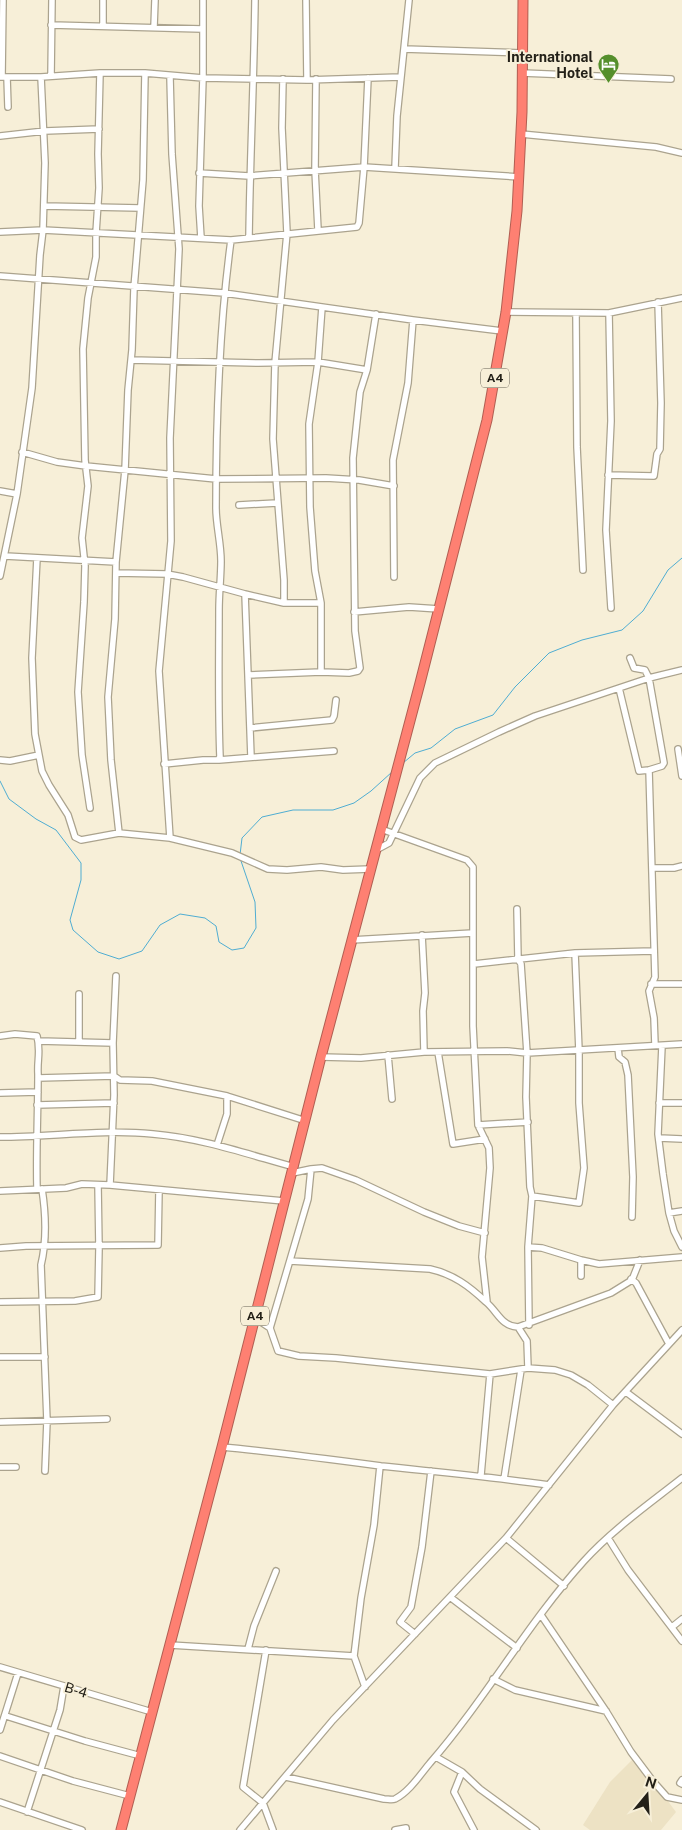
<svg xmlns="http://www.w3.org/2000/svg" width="682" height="1830" viewBox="0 0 682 1830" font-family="'Public Sans',sans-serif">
<rect width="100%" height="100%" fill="#f7efd8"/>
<path fill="#ede2c4" d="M635,1757L676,1812L661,1830H590L583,1825L610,1782Z"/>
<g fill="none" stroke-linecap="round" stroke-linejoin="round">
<path stroke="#4fadd2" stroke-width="1" d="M403,763L415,753L431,748L455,729L493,715L515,687L549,653L582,640L622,630L643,611L668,570L682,558
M0,781L9,799L36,819L56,830L81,863V880L70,920L73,930L98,952L119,959L142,951L160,925L180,914L205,918L216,926L219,942L232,950L244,948L256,928L255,902L240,858
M240,855L242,838L262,817L293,810H333L354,803L371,791L392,772"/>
<defs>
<path id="minor" d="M103,0V25
M306,0L307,80
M51,25L202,29
M154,27L155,0
M404,49L523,53
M522,73L671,79
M51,76L52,0
M0,77H41L100,73H145L203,78L307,80L400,77
M2,77L3,0
M7,77L8,107
M170,77L172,154L179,249L170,438L171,541L159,671L170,838
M283,79L282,128L287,233L275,363L273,439L284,580V603
M316,79L315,170L318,230
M521,134L656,147L682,153
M0,136L45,131L99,129
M395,168L397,116L409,0
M199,173L249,176L364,167L520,177
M44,206L140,208
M0,232L43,230L231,240L357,227L359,223L364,167L368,78
M201,238L199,206L203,78V0
M249,238C250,159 254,79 255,0
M0,276L224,293L413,320L502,331
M506,312L609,313L682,298
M609,313L611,421L606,530L611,608
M576,314L577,447L583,570
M131,360L258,363L318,362L367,370
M22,452L57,462L86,466L216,479L326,478L359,480L394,486
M608,475L654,476L657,454L660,449L661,403L658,302
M0,491L17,494
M239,505L277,503
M5,556L116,562
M37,558L32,658L35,734L42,771L49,785L68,815L75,837L81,840L119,833L170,838L232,853L268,869L287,870L321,867L343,870L370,869
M116,573L167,574L183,577L245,594L284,603H321
M0,576L17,494L32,388L40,255L43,230L45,163L41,77
M394,577L393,460L408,383L413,320
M245,594L251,757
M354,612L409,607L439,609
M630,658L634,668L645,670L649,678L619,688L639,771L649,770
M321,672V603L315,571L310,507L309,424L318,362L322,307
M248,675L321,672L349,673L358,671L360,668L355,631L353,458L360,392L367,370L376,314
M250,728L332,720L334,716L336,700
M678,749L682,776
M0,760L10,761L39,755
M219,760L334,751
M164,764L203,760H218L220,757C218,708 219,659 219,610C219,593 221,577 221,561C221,543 216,525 216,508C216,419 219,328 231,240
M90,808L82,755L78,692L84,602L85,566L82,538L88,486L85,460L83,349L88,298L96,257V233L99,188L98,154L100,73
M381,829L467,860L473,867V1026L478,1125L489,1148L490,1168L482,1257L487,1302
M119,833L111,760L108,697L115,619L116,562L125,470L128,390L132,350L134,288L143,180L145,73
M376,850L389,843L420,778L435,763L499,732L535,716L619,688
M652,868H674L682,866
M517,909L518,959L521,964L527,1053L526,1097L530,1187L532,1196L528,1247L529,1325
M422,935L425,993L423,1011L424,1052
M351,940L473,933
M474,964L575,953L653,951
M651,984H682
M0,1036L15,1034L37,1036C41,1051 37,1060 38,1074C38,1112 36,1151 37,1189
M39,1041L113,1043
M79,1041V994
M655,1045L654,1018L649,991L655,977L649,770L662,766L664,763L649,678L682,670
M662,1046L658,1134L663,1174L669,1213L674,1231L682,1247
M618,1048L619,1057L625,1062L628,1075L633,1177L632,1217
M438,1052L453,1144L485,1139
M388,1055L392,1099
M321,1057L361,1058L424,1052L507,1051L527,1053L682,1044
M38,1078L114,1076L120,1080L152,1081L227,1096L306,1121
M0,1093L38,1092
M659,1103H682
M37,1105L114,1103
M478,1125L528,1122
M0,1137C51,1137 102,1129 153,1134C201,1138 247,1154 294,1167
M659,1138L682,1139
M217,1145L227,1114V1096
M311,1169L322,1168L356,1180L424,1212L459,1226L485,1233
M110,1185L114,1095L113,1043L116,976
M42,1189C46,1215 47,1240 41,1265L47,1421L45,1471
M0,1191L66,1188L82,1184L110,1185L284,1201
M532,1196L579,1203L584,1168L579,1103V1051L575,953
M669,1213L682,1211
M528,1247L542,1248L581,1260V1276
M0,1248L26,1246L158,1245L159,1190
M581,1260L599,1264L682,1257
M290,1261L430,1269C453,1274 469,1286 486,1302C498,1312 501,1326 518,1327L527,1341L528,1368
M631,1279L636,1283L669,1344
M0,1302L75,1301L98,1297L99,1248L98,1185
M255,1318L270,1328L278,1351L299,1356L336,1358L490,1374L528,1368L555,1370L571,1375L588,1385L613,1405
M518,1327L611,1293L632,1280L640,1260
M270,1328L308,1199L311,1169L292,1173
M0,1357H45
M626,1392L682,1434
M0,1422L107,1419
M222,1447C275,1452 328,1459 381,1466C437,1472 493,1477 549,1485
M0,1467H16
M481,1475L490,1374
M504,1479L521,1370
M506,1538L564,1586
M608,1538L628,1570L682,1641
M450,1597L517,1648
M541,1615L606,1711L631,1752L652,1780L667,1797L682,1800
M672,1627L682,1619
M415,1634L400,1622L411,1607L422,1547L431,1471
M170,1645L354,1656
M248,1649L254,1626L276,1571
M266,1650L243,1787L263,1803L273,1830
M0,1667L152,1712
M493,1679L515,1690L606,1711
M365,1687L354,1656L361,1598L374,1525L380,1466
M6,1716L85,1741L141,1756
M0,1730L18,1673
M0,1756L73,1781L130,1796
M436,1757L462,1772L480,1789L536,1830
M462,1772L454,1792L474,1830
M286,1777L384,1799C388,1799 392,1800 395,1799C409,1792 420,1775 430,1763C485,1700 527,1624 584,1561C612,1530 649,1504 682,1478
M682,1780L680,1783L682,1784
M0,1802L82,1830
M27,1812L60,1710L64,1686
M240,1830L333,1720L506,1538L613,1405L682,1330
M395,1830L406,1828V1830"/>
<path id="highway" d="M121,1830L222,1447L321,1057L420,683L487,420L506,312L517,211L522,112L523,0"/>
</defs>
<use href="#minor" stroke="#aba38e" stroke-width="8"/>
<use href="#highway" stroke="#b15e52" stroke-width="11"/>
<use href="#minor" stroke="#fff" stroke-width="5.5"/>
<use href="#highway" stroke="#fe8072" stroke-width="9"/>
</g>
<defs>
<symbol id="hotel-pin" viewBox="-11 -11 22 30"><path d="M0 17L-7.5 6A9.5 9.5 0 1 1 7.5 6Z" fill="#558f2c" stroke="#f7efd8"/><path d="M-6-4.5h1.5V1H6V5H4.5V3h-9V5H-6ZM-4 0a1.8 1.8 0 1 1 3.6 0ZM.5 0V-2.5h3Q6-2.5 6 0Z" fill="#fff"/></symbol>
</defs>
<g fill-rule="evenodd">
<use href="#hotel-pin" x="596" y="52" width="25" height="34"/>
</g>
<g text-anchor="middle" stroke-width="4" stroke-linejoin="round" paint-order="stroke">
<g fill="#f7efd8" stroke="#635e52" stroke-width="1">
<rect x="481" y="368.5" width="28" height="19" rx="4"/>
<rect x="241" y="1306.5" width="28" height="19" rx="4"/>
</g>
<g font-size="12" font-weight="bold" fill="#232018">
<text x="495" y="382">A4</text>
<text x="255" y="1320">A4</text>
</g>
<g font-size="14" font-weight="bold" fill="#232018" stroke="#f7efd8" text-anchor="end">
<text x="593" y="62">International<tspan x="593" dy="16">Hotel</tspan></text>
</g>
<g font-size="14" fill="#232018" stroke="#f7efd8">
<text transform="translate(76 1690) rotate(17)" y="5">B-4</text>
</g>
</g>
<g transform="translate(647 1795) rotate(18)" stroke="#f7efd8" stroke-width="4" paint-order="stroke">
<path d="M0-4L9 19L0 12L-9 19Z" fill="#232018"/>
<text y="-8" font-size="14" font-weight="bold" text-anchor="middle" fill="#232018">N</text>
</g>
</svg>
